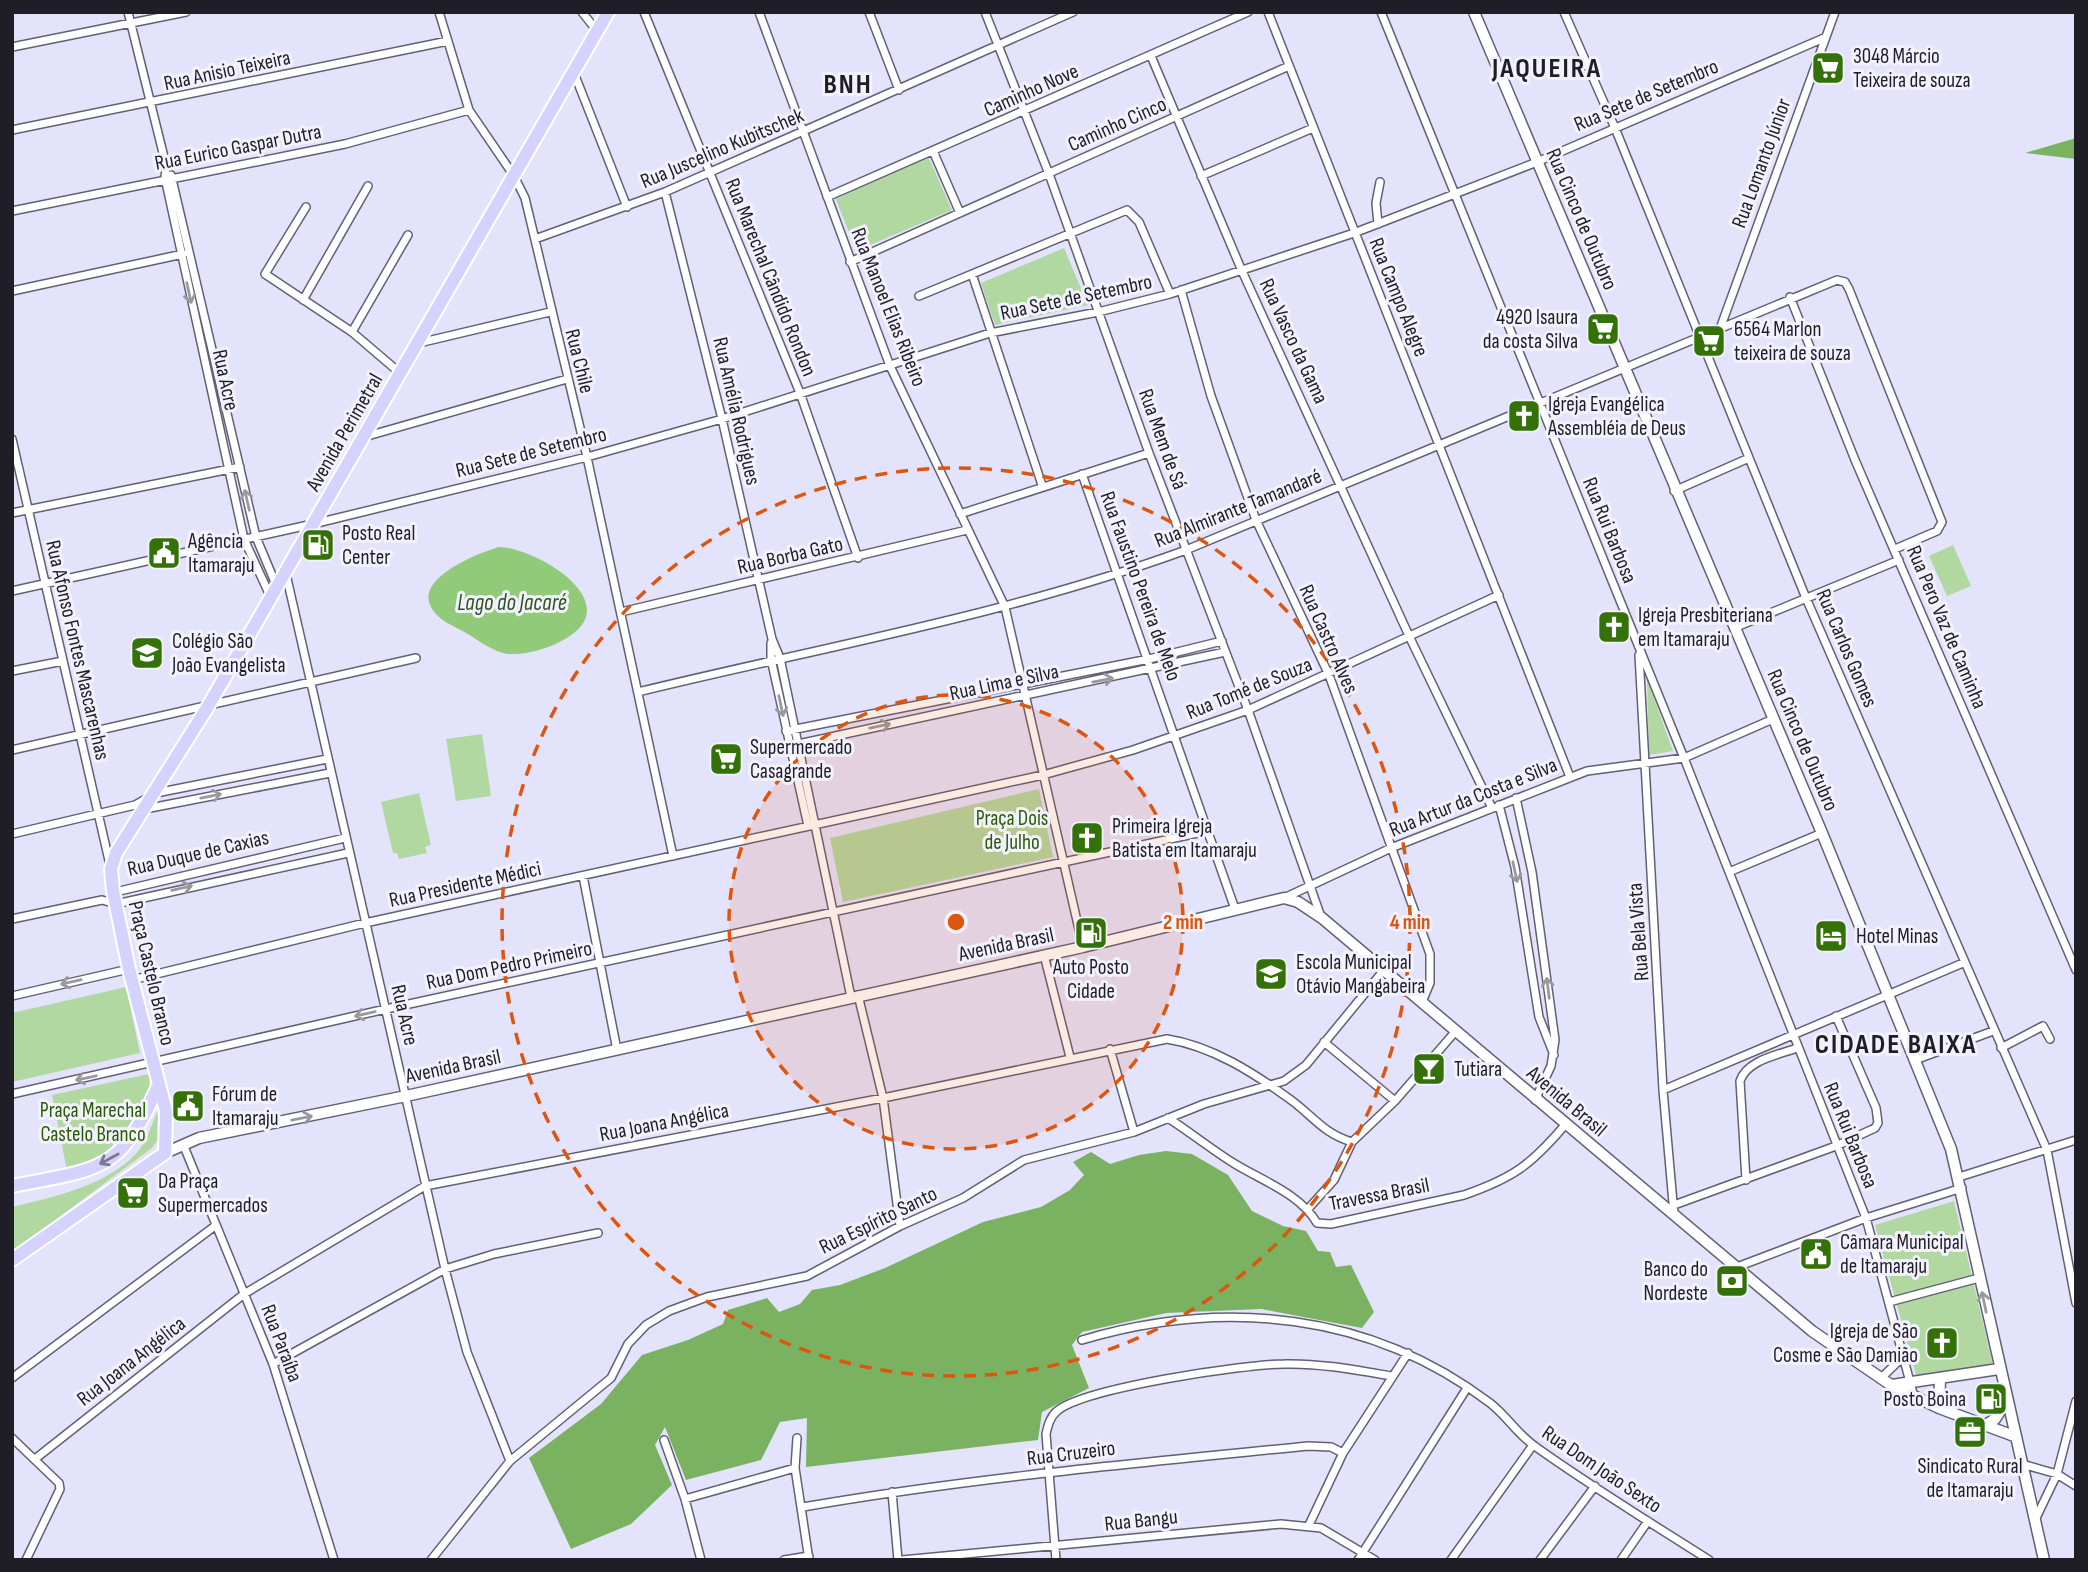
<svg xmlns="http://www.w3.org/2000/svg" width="2088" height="1572" viewBox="0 0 2088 1572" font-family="'Sofia Sans Condensed',sans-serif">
<rect width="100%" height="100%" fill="#e4e3fc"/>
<path fill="#b1d8a1" d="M928,156L952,210L856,251L836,199Z
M1064,248L1088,305L995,325L981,283Z
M1953,545L1971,586L1947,596L1929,556Z
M1647,679L1673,751L1649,755Z
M482,734L491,796L456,801L446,739Z
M1039,789L1053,857L843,902L830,838Z
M419,793L431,845L425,847L427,853L399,859L397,853H393L381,802Z
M126,987L140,1053L12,1082V1013Z
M149,1074C154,1128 112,1156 67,1171L52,1095Z
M157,1112L161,1135L152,1148L12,1252V1207C54,1197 119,1183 144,1143C149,1133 153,1122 157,1112Z
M1954,1201L1993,1365L1917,1378L1875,1225Z"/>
<path fill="#7ab261" d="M2076,138V159L2025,153Z
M1166,1151L1192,1154L1228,1175L1252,1211L1283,1226L1306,1231L1318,1251L1330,1252L1336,1267L1351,1265L1374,1312L1362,1328L1261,1309L1166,1313L1082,1332L1072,1345L1089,1388L1042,1412L1038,1440L806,1467L807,1418L780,1422L761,1460L686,1480L665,1427L655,1445L672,1485L631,1524L571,1549L529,1458L601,1404L642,1355L688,1340L723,1324L728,1310L767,1298L779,1312L800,1304L812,1290L840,1285L885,1268L983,1222L1041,1207L1070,1190L1084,1175L1073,1162L1091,1152L1110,1164L1139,1155Z"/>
<path fill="#91ca78" d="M499,547C537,548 629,603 565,639C550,648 527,655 509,654C495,653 478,640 466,633C458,628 445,623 438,616C403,583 475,554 499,547Z"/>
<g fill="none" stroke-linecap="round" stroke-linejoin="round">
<defs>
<path id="minor" d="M128,12L166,165L165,178L244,539L271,598
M439,12L469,110L514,176L525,198L587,457L673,856
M582,12L597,31
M644,12L800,393L858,558
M759,12L890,366L1005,607L1083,947
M869,12L899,90
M985,12L1049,174L1149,453L1248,710L1321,917
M1268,12L1570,777
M1381,12L1684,758L1866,1218L1914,1397
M1564,12L1615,128L1806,598L2047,1150L2076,1303
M12,47L186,12
M1151,56L1242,271L1410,638L1492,808
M574,73L627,207
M12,130L448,41
M933,151L960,213
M171,175L256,537L277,587
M1201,176L1313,128
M665,192L722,419L772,639L780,658L851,997
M827,197L1248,12
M306,207L265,274L352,332L400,373
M12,211L345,144L469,110
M1378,224L1376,203L1380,182
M535,239L665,192L1073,12
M850,262L1289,66
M972,274L1042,485
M1181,290L1211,396L1256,520L1329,675L1430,954V983L1422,1002
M12,291L183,254
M919,296L1127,210L1139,222L1170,294
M1790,297L1855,460L2076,970
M303,300L368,186
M1721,326L1835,12
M352,332L408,235
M419,343L550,312
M364,437L567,379
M12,439L110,865
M1082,474L1235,909
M1674,491L1749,458
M12,513L240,467
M960,514L1149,453
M286,574L445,1269L467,1352L510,1461
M12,591L313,524L587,457L722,419L990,333L1098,312L1170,294L1354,233L1537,162L1824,38
M621,612L967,530
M1734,628L1899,560
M771,643V659L808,826
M1639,655L1663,1090L1674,1214
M12,671L63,661
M638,692C822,647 1008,615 1186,550L1837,280L1845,282L1849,289L1942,522L1937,531L1895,549
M786,731L1149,659L1222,641
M789,746L1225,652
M12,750L416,658
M1516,798L1532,872L1555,1040L1551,1066L1535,1100
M1499,805L1515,867L1539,1017L1554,1055
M145,809L330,773
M12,834L135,805L156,793L327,759
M1729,872L1822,833
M583,876L617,1050
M111,893L345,838
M1284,898L1391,848L1587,771L1684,758L1773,719
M12,919L102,900L116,904L348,853
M1044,955L1070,1057
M132,980L365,923L1043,775L1133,750L1248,710L1499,595
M858,995L883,1098L900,1226
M12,996L129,969
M1324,1042L1395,1101
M2001,1048L2043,1026L2050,1039
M1110,1049L1134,1132
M1915,1060L1993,1031
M1663,1090L1963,963
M12,1094L386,1009L1207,831
M1168,1118C1190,1132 1212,1150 1235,1164C1263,1181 1300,1194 1317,1223L1331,1224L1464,1195C1513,1178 1531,1165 1565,1125
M183,1144L273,1364L334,1560
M1959,1177L2076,1140
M1746,1180L1740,1081C1747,1060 1778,1055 1797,1048
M1674,1205L1836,1146L1875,1128L1878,1123L1876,1108L1836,1016
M1308,1209L1334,1180L1352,1142L1395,1101L1455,1032
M1737,1267L1866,1218L1962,1188
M1889,1302L1979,1278
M1082,1340C1224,1298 1370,1312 1490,1403C1507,1416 1518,1435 1536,1447C1592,1487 1651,1523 1709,1560
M273,1364L445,1269L494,1254L598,1233
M12,1378L215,1226
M1880,1379L1904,1356
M12,1438L59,1483L60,1489L26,1560
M797,1438L795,1468L809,1560
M664,1440L685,1499L701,1560
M35,1459L244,1294L425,1186L883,1098L1167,1039C1212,1046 1254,1073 1291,1100C1314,1117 1323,1133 1352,1142
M2022,1464L2057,1474L2076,1486
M892,1492L898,1560
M685,1499L795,1468
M803,1507C970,1478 1139,1463 1308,1446L1331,1447L1343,1453
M2036,1518L2057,1474L2076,1401
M1309,1525L1343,1453L1408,1353
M431,1560L510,1461L611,1378L628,1344L646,1325L669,1311L707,1297L807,1276L900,1226L963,1198L1024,1160L1134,1132L1204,1104L1284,1081L1306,1065L1384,970
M784,1560L809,1556
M902,1560L1281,1524L1321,1528L1375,1560
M1056,1560L1046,1434C1048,1425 1050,1417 1057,1411C1084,1388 1245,1364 1284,1364C1319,1363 1356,1370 1391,1376
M1358,1560L1467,1388
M1451,1560L1533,1445
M1540,1560L1595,1486
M1621,1560L1648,1521"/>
<path id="tertiary" d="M1474,12L1822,833L1951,1149L2044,1560
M165,1153L199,1138L406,1096L1083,947L1284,898L1298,902L1322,918L1812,1331L1891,1385L1939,1408L2014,1436
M1892,1385L1999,1369
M1939,1408L1940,1379
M1986,1425L1995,1419L2006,1402"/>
<path id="primary" d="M12,1186C103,1168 120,1173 159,1084
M12,1260L165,1153L166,1111L129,969L113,891L111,869L116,853L207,708L608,12"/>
</defs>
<use href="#minor" stroke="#616075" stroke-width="10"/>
<use href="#tertiary" stroke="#616075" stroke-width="13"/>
<use href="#primary" stroke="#fff" stroke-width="16"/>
<use href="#minor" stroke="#fff" stroke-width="7"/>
<use href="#tertiary" stroke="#fff" stroke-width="10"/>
<use href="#primary" stroke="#d6d2fe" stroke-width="12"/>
</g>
<defs><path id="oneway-shaft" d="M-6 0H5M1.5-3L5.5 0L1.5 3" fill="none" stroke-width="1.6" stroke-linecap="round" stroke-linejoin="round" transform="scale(1.75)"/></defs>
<g stroke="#9a9a9e">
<use href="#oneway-shaft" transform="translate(189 293) rotate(78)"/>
<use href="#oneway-shaft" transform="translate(247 500) rotate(-103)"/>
<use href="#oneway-shaft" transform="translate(1103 680) rotate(-11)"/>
<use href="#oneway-shaft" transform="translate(781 706) rotate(78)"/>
<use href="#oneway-shaft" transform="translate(880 726) rotate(-12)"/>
<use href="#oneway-shaft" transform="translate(211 796) rotate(-11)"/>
<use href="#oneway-shaft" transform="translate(1515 872) rotate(78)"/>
<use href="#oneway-shaft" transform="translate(182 888) rotate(-13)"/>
<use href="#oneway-shaft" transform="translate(71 982) rotate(167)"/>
<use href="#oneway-shaft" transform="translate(1548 988) rotate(-97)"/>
<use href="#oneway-shaft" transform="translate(365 1014) rotate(167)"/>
<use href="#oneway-shaft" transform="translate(86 1078) rotate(168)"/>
<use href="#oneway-shaft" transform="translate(302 1118) rotate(-11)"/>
<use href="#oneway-shaft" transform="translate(1984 1302) rotate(-102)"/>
</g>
<use stroke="#7a7892" href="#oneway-shaft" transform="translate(109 1159) rotate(151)"/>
<circle cx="956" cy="922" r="227" fill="#de560d" fill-opacity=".12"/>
<g fill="none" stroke="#de560d" stroke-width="3.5" stroke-dasharray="12 9">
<circle cx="956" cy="922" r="227"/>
<circle cx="956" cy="922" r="454"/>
</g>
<defs>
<symbol id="supermarket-square" viewBox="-11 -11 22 22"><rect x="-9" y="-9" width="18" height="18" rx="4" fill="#347209" stroke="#f3f2fc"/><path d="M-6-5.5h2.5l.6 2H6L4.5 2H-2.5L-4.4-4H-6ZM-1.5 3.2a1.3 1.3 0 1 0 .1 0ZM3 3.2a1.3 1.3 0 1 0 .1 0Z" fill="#fff"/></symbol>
<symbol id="church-square" viewBox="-11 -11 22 22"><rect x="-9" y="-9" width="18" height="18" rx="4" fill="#347209" stroke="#f3f2fc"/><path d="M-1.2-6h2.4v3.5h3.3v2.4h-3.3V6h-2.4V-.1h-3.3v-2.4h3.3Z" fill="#fff"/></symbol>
<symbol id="fuel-square" viewBox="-11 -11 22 22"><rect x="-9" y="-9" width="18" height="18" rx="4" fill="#347209" stroke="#f3f2fc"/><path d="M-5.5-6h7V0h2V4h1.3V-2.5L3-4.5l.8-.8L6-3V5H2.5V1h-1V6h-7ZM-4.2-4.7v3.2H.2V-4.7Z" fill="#fff"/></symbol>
<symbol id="civic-square" viewBox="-11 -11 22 22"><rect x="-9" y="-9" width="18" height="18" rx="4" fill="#347209" stroke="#f3f2fc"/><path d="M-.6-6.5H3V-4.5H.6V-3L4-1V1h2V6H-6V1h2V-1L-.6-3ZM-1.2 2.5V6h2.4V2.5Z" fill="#fff"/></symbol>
<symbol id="school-square" viewBox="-11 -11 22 22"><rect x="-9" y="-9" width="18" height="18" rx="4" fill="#347209" stroke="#f3f2fc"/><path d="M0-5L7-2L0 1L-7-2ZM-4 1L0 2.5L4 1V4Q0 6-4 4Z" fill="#fff"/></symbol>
<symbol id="hotel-square" viewBox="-11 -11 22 22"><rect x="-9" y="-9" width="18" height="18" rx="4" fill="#347209" stroke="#f3f2fc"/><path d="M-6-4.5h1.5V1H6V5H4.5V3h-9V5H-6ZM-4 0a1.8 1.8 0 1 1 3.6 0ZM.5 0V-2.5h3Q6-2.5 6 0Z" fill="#fff"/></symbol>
<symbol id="bar-square" viewBox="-11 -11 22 22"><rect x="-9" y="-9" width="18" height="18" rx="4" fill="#347209" stroke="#f3f2fc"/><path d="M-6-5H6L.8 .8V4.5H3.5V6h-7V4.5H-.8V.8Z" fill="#fff"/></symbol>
<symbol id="bank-square" viewBox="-11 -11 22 22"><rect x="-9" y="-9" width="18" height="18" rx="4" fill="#347209" stroke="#f3f2fc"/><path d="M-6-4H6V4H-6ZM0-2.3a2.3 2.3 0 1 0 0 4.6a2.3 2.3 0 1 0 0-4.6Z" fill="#fff"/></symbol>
<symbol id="office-square" viewBox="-11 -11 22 22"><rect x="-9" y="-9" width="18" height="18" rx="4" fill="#347209" stroke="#f3f2fc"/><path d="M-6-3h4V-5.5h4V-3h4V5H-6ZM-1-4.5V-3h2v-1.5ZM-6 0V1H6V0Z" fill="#fff"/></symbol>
</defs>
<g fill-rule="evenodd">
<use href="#supermarket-square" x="1809" y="49" width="38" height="38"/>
<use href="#supermarket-square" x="1584" y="310" width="38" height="38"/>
<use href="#supermarket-square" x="1690" y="322" width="38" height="38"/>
<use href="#church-square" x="1505" y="397" width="38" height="38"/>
<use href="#fuel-square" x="299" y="526" width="38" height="38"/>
<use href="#civic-square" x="145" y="534" width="38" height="38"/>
<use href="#church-square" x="1595" y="608" width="38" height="38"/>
<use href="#school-square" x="128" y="634" width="38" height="38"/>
<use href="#supermarket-square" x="707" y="740" width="38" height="38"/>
<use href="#church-square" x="1068" y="819" width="38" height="38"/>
<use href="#fuel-square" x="1072" y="914" width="38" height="38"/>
<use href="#hotel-square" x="1812" y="917" width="38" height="38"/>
<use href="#school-square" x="1252" y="955" width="38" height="38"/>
<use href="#bar-square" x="1410" y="1050" width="38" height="38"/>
<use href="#civic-square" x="169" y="1087" width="38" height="38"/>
<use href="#supermarket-square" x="114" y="1174" width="38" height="38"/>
<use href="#civic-square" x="1797" y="1235" width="38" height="38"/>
<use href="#bank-square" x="1713" y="1262" width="38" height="38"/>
<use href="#church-square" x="1923" y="1324" width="38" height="38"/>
<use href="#fuel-square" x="1972" y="1380" width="38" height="38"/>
<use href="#office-square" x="1951" y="1413" width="38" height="38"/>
</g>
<g text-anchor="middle" stroke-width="6" stroke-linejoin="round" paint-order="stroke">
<g font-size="21" fill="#1f1e27" stroke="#f3f2fc" text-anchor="start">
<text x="1853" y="63">3048 Márcio<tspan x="1853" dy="24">Teixeira de souza</tspan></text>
<text x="1578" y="324" text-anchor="end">4920 Isaura<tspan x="1578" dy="24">da costa Silva</tspan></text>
<text x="1734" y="336">6564 Marlon<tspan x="1734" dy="24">teixeira de souza</tspan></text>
<text x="1548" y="411">Igreja Evangélica<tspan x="1548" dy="24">Assembléia de Deus</tspan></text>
<text x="342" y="540">Posto Real<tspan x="342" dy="24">Center</tspan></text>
<text x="188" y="548">Agência<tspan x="188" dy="24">Itamaraju</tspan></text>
<text x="1638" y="622">Igreja Presbiteriana<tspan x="1638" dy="24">em Itamaraju</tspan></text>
<text x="172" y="648">Colégio São<tspan x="172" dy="24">João Evangelista</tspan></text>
<text x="750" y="754">Supermercado<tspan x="750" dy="24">Casagrande</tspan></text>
<text x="1112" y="833">Primeira Igreja<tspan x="1112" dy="24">Batista em Itamaraju</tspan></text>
<text x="1856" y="943">Hotel Minas</text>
<text x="1296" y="969">Escola Municipal<tspan x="1296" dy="24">Otávio Mangabeira</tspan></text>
<text x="1091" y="974" text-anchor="middle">Auto Posto<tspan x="1091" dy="24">Cidade</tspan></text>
<text x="1454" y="1076">Tutiara</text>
<text x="212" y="1101">Fórum de<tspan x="212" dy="24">Itamaraju</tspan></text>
<text x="158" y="1188">Da Praça<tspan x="158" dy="24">Supermercados</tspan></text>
<text x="1840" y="1249">Câmara Municipal<tspan x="1840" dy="24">de Itamaraju</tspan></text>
<text x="1708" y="1276" text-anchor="end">Banco do<tspan x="1708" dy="24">Nordeste</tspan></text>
<text x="1918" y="1338" text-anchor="end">Igreja de São<tspan x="1918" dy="24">Cosme e São Damião</tspan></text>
<text x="1966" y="1406" text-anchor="end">Posto Boina</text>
<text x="1970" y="1473" text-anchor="middle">Sindicato Rural<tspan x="1970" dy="24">de Itamaraju</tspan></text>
</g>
<g font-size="21" fill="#1f1e27" stroke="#f3f2fc">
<text transform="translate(227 70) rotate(-12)" y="7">Rua Anisio Teixeira</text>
<text transform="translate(1031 90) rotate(-24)" y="7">Caminho Nove</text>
<text transform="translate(1646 95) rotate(-23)" y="7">Rua Sete de Setembro</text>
<text transform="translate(1117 124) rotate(-24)" y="7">Caminho Cinco</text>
<text transform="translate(238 147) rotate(-11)" y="7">Rua Eurico Gaspar Dutra</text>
<text transform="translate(722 148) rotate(-23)" y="7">Rua Juscelino Kubitschek</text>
<text transform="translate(1761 163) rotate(-70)" y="7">Rua Lomanto Júnior</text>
<text transform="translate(1582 219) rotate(67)" y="7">Rua Cinco de Outubro</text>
<text transform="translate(771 277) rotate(68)" y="7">Rua Marechal Cândido Rondon</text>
<text transform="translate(1076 297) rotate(-12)" y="7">Rua Sete de Setembro</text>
<text transform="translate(1399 297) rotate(68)" y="7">Rua Campo Alegre</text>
<text transform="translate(889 307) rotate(68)" y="7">Rua Manoel Elias Ribeiro</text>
<text transform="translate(1294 341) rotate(65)" y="7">Rua Vasco da Gama</text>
<text transform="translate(580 361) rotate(76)" y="7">Rua Chile</text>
<text transform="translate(226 380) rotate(78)" y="7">Rua Acre</text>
<text transform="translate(737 411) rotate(77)" y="7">Rua Amélia Rodrigues</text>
<text transform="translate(344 432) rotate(-60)" y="7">Avenida Perimetral</text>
<text transform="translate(1163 439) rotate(70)" y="7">Rua Mem de Sá</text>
<text transform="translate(531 452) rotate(-14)" y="7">Rua Sete de Setembro</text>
<text transform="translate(1238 508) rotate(-22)" y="7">Rua Almirante Tamandaré</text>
<text transform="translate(1610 530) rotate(68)" y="7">Rua Rui Barbosa</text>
<text transform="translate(790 555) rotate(-13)" y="7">Rua Borba Gato</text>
<text transform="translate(1141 586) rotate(70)" y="7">Rua Faustino Pereira de Melo</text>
<text transform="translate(1947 627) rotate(67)" y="7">Rua Pero Vaz de Caminha</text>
<text transform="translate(1329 639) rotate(66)" y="7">Rua Castro Alves</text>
<text transform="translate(1847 648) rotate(67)" y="7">Rua Carlos Gomes</text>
<text transform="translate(78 650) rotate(77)" y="7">Rua Afonso Fontes Mascarenhas</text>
<text transform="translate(1004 682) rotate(-12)" y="7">Rua Lima e Silva</text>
<text transform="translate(1249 688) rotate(-22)" y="7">Rua Tomé de Souza</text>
<text transform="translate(1803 740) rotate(67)" y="7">Rua Cinco de Outubro</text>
<text transform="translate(1473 797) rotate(-22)" y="7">Rua Artur da Costa e Silva</text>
<text transform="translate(198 853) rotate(-13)" y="7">Rua Duque de Caxias</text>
<text transform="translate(465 884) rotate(-12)" y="7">Rua Presidente Médici</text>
<text transform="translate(1638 932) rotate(-94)" y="7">Rua Bela Vista</text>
<text transform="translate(1006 944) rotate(-12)" y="7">Avenida Brasil</text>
<text transform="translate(509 965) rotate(-12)" y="7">Rua Dom Pedro Primeiro</text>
<text transform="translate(152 973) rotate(77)" y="7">Praça Castelo Branco</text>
<text transform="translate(405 1015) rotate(77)" y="7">Rua Acre</text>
<text transform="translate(453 1066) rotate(-12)" y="7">Avenida Brasil</text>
<text transform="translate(1567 1101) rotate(40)" y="7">Avenida Brasil</text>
<text transform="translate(664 1122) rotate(-11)" y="7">Rua Joana Angélica</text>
<text transform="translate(1851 1135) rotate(68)" y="7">Rua Rui Barbosa</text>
<text transform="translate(1379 1194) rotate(-11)" y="7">Travessa Brasil</text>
<text transform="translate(878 1220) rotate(-26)" y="7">Rua Espírito Santo</text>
<text transform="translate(282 1343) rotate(69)" y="7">Rua Paraíba</text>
<text transform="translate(131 1361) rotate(-38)" y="7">Rua Joana Angélica</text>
<text transform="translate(1071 1453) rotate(-7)" y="7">Rua Cruzeiro</text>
<text transform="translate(1602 1469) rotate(34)" y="7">Rua Dom João Sexto</text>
<text transform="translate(1141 1520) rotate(-6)" y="7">Rua Bangu</text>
</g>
<g font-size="21" fill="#285c04" stroke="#f3f2fc">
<text x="1012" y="825">Praça Dois<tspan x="1012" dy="24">de Julho</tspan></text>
<text x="93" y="1117">Praça Marechal<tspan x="93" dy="24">Castelo Branco</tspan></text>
</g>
<g font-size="23" font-style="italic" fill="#2f541d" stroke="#f3f2fc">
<text x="512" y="610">Lago do Jacaré</text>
</g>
<g font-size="28" font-weight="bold" letter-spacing="2" fill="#1f1e27" stroke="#f3f2fc">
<text x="1547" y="77">JAQUEIRA</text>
<text x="848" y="93">BNH</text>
<text x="1896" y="1053">CIDADE BAIXA</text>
</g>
</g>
<circle cx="956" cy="922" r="10" fill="#de560d" stroke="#f3f2fc" stroke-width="3.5"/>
<g font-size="21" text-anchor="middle" font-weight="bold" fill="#de560d" stroke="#f3f2fc" stroke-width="6" stroke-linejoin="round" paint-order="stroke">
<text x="1183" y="929">2 min</text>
<text x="1410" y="929">4 min</text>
</g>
<rect width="2088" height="1572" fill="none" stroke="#1f1e27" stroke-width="28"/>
</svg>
